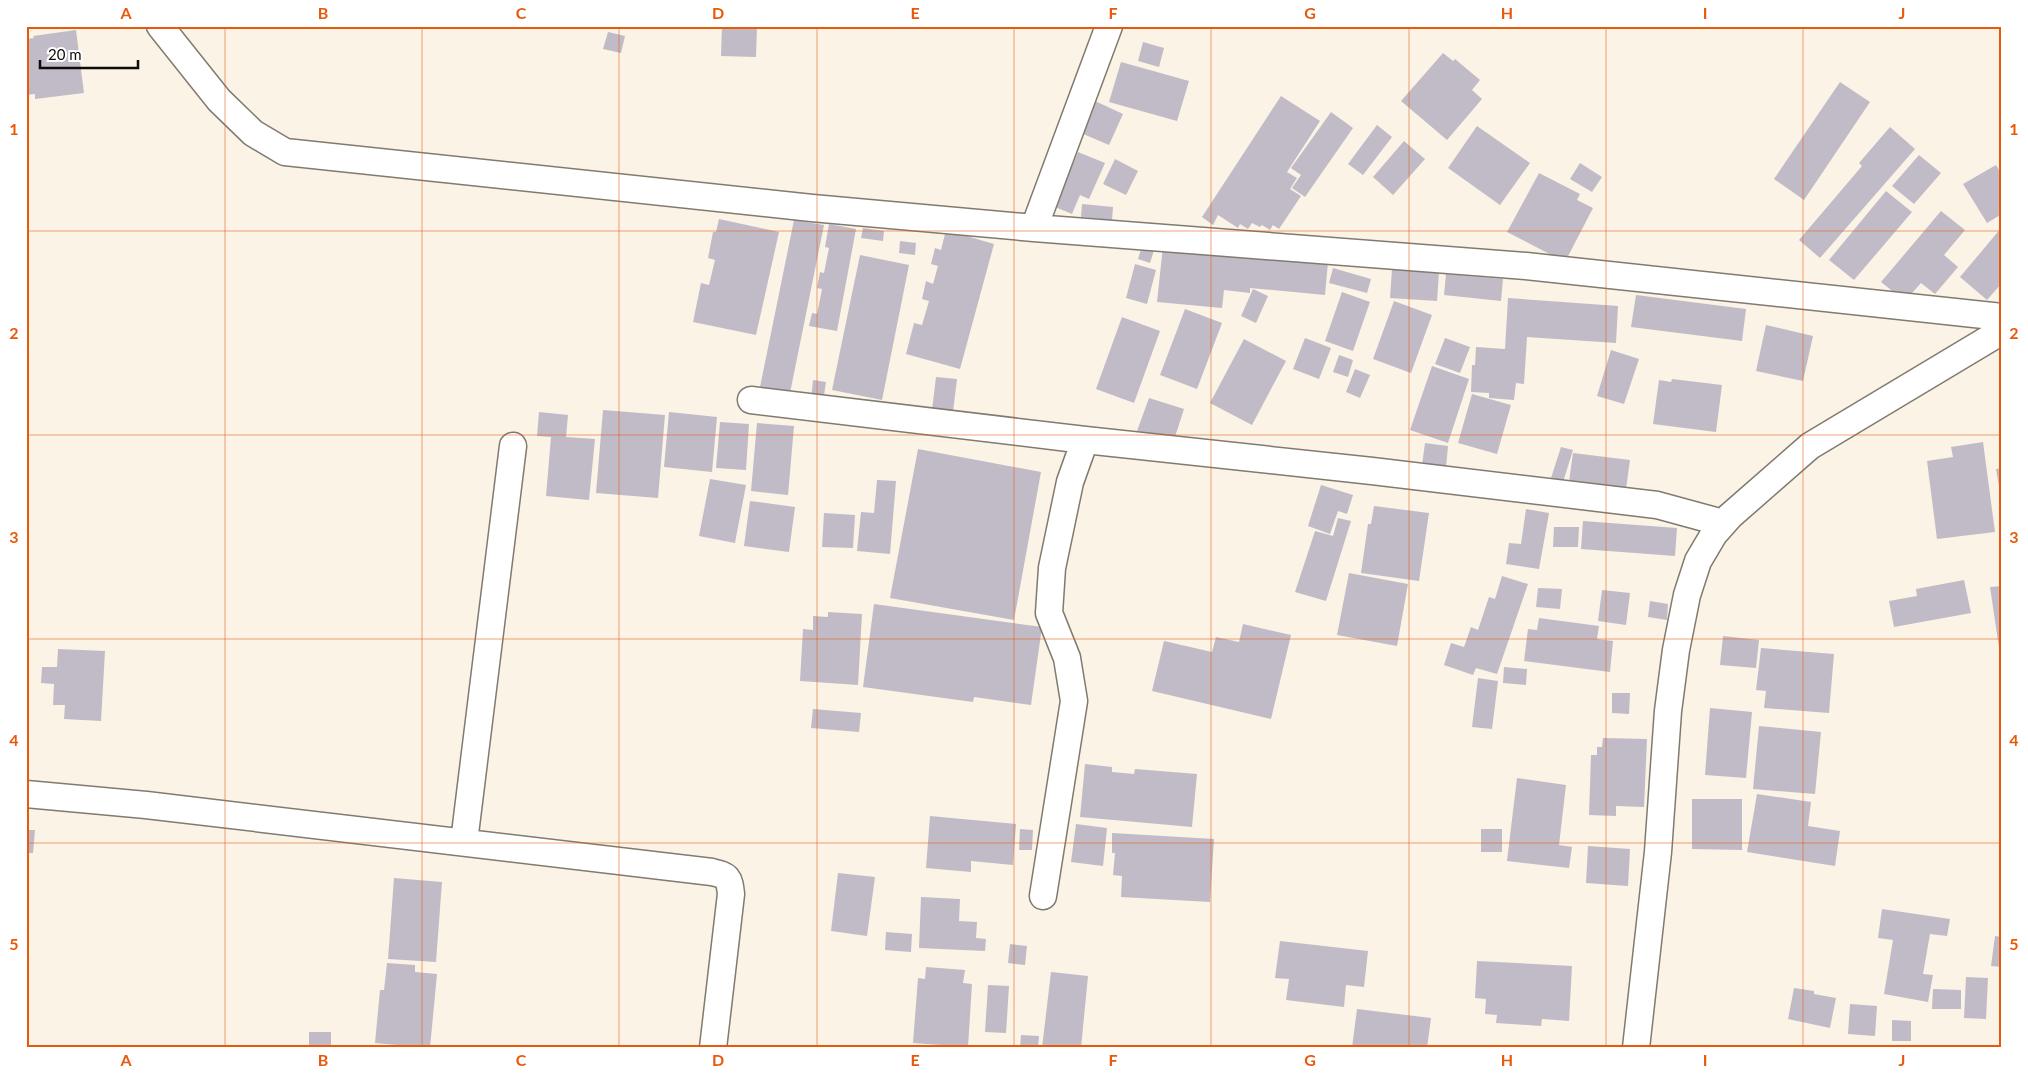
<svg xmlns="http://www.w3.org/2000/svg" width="2028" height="1074" viewBox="0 0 2028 1074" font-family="Lato,sans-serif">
<rect width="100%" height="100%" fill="#faf3e6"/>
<path fill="#c1bbc8" d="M722,26H757L756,57L721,56Z
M76,30L84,93L35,99V94L26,95V39L34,38L33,36Z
M608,32L625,36L621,53L603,49Z
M1143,42L1164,48L1159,67L1138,61Z
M1443,53L1453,61L1455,59L1480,80L1472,90L1482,99L1447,140L1401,101Z
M1121,62L1189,81L1177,121L1109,102Z
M1840,82L1870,102L1804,200L1774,179Z
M1281,96L1320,121L1287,172L1297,178L1290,189L1301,196L1279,229L1273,225L1270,230L1262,225L1260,227L1252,223L1248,229L1240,224L1238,228L1218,215L1213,225L1202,217Z
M1095,101L1123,114L1109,145L1081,133Z
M1331,112L1353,128L1305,197L1292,188L1301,175L1291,168Z
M1377,125L1392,137L1363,175L1348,164Z
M1477,126L1530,163L1500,205L1448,168Z
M1890,127L1915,149L1820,258L1799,240L1862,166L1859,163Z
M1404,141L1425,159L1393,195L1373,177Z
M1078,152L1105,163L1089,199L1080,195L1072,214L1055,207Z
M1919,155L1941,173L1914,204L1892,186Z
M1115,159L1138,171L1126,195L1103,184Z
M1580,163L1602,177L1592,192L1570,179Z
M1996,165L2002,175V214L1987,223L1963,184Z
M1539,173L1580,194L1577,200L1593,208L1565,262L1507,232Z
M1886,191L1912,212L1854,280L1829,260Z
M1082,204L1113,207L1112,220L1081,217Z
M1941,211L1965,230L1944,255L1958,267L1935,294L1921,283L1905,301L1881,282Z
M719,219L779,232L756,335L693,322L701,283L709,285L715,260L708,258L713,232H716Z
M794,220L824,225L789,398L759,392Z
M829,224L856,229L837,331L809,326L812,313L817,314L822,289L817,288L820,272L824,273L829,248L825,247Z
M2002,227V283L1987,300L1960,277Z
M863,228L884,231L883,241L861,238Z
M946,230L994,244L960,369L906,354L914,323L922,325L929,301L922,299L926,281L933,284L938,266L931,264L935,248L941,250Z
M900,241L916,243L915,255L899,253Z
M1143,243L1155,247L1150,263L1138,259Z
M1163,246L1328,262L1325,295L1250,288V293L1224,290L1222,308L1157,302Z
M860,255L909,265L882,400L832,390Z
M1135,264L1156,270L1147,304L1126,298Z
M1333,268L1371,279L1367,293L1329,283Z
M1392,269L1439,272L1437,301L1390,298Z
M1446,274L1503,279L1501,301L1444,295Z
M1253,289L1268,296L1256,323L1241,316Z
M1342,292L1370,302L1353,351L1325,341Z
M1636,295L1746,309L1742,341L1631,327Z
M1508,298L1618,306L1616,343L1527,337L1524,384L1516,383L1514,400L1489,398V393L1471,392L1472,365H1475L1476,347L1505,349Z
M1394,301L1432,315L1411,373L1373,359Z
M1185,309L1222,323L1197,389L1160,375Z
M1122,317L1160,331L1134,403L1096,389Z
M1766,325L1813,336L1803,381L1756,371Z
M1305,338L1331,348L1319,379L1293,369Z
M1445,338L1470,347L1460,373L1435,364Z
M1244,339L1286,361L1252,425L1210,403Z
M1611,350L1639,359L1624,404L1597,396Z
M1339,355L1353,360L1348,377L1333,372Z
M1432,366L1469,379L1448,443L1410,430Z
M1355,369L1370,375L1360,398L1346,392Z
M936,377L957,379L953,412L932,410Z
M1672,379L1722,385L1716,432L1653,424L1659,380L1671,382Z
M813,380L826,382L823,402L811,400Z
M1472,394L1511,405L1497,454L1458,443Z
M1149,398L1184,409L1173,443L1137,431Z
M603,410L665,415L658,498L596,493Z
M539,412L568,415L566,437L595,439L589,500L546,496L551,437L537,436Z
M669,412L717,417L712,472L664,467Z
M720,422L749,424L746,470L716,468Z
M757,423L794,426L788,495L751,491Z
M1983,442L1995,532L1937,539L1927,461L1953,457L1951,447Z
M1425,443L1448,446L1446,468L1422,465Z
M1561,447L1573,450L1563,482L1551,478Z
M918,449L1041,472L1014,620L890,598Z
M1573,453L1630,460L1625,496L1568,489Z
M2002,468V496L2001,497L1996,469Z
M710,479L746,485L735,543L699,536Z
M877,480L896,481L890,554L857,551L861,512L874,513Z
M1321,485L1353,495L1347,514L1338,511L1330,534L1308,526Z
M750,501L795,507L789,552L744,546Z
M1374,506L1429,513L1419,581L1361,573L1368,524H1371Z
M1526,509L1549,513L1539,569L1506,564L1509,543L1521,544Z
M824,513L855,515L853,548L822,547Z
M1338,518L1351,521L1326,601L1295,592L1315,531L1333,536Z
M1583,521L1677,528L1675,556L1581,549Z
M1554,527H1579L1578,547H1553Z
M1349,573L1408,584L1397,646L1337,635Z
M1502,576L1528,584L1497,674L1476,668L1473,675L1444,665L1451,643L1464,647L1471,627L1478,630L1489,597L1495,599Z
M1964,580L1971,613L1894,627L1889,601L1917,596L1916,589Z
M2002,586V661H2001L1990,587Z
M1538,588L1562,589L1560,609L1536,607Z
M1602,590L1630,593L1626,625L1598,621Z
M1650,601L1668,604L1667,620L1648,617Z
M874,604L1042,627L1031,705L974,697L973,702L863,687Z
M828,612L862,614L858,685L800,681L803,629L813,630V616L828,617Z
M1539,618L1599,626L1597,639L1613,641L1610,672L1524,661L1528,629L1537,630Z
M1243,624L1291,635L1271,719L1152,691L1164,641L1212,652L1216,637L1239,642Z
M1723,636L1759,640L1756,668L1720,665Z
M1761,648L1834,654L1829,713L1764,708L1766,691L1756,690Z
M58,649L105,651L101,721L64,719L65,705H53L54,684L41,683L42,667H57Z
M1504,667L1527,669L1526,685L1503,683Z
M1478,678L1498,681L1492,729L1472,727Z
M1612,693H1630L1629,714L1612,713Z
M1710,708L1752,712L1746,778L1705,775Z
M813,709L861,713L859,732L811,728Z
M1759,726L1821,732L1815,794L1753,789Z
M1603,738L1647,739L1644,807L1616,806V816L1589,815L1591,755H1597V747H1602Z
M1085,764L1112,767V772L1134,774L1135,769L1197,774L1192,827L1080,817Z
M1517,778L1566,785L1559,845L1572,847L1569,868L1507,861Z
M1757,794L1811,802L1808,826L1840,831L1835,866L1747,852Z
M1692,799H1742V850L1692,849Z
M930,816L1016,824L1013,865L971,861V872L926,868Z
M1076,824L1107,828L1103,866L1071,862Z
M1020,829L1033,830L1032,850H1019Z
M1481,829H1502V852H1481Z
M26,830H35L33,853H26Z
M1112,833L1214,839L1210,902L1121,897L1122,876L1113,875L1115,853H1112Z
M1588,846L1630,849L1628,886L1586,883Z
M838,873L875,877L867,936L831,931Z
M394,878L442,882L436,962L388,959Z
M921,897L960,899L959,921L977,922L976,938L986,939L985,951L919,948Z
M1882,909L1950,919L1947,936L1930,934L1923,974L1933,975L1928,1002L1884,994L1893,940L1878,938Z
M886,932L912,934L911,952L885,950Z
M1995,936L2002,937V967L1991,966Z
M1280,941L1368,951L1364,987L1346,985L1344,1007L1286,1000L1289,979L1275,978Z
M1010,944L1027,946L1025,965L1008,963Z
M1477,961L1572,966L1569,1021L1542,1019L1541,1026L1496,1023L1497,1015L1485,1014L1486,999L1475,998Z
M387,963L415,965V972L437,974L430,1048L375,1043L380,990H384Z
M926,967L965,970L963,983L972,984L968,1047L913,1043L918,978L925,979Z
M1051,972L1088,976L1081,1048H1042Z
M1966,977L1988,978L1986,1019L1964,1018Z
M988,985L1009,986L1006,1033L985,1032Z
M1794,988L1814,991V994L1836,998L1830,1028L1788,1019Z
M1933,989L1961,990V1009H1932Z
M1850,1004L1877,1006L1875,1036L1848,1034Z
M1357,1009L1431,1018L1427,1048H1352Z
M1892,1020L1911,1021V1041H1892Z
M309,1032H331V1048H309Z
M1021,1035L1039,1036L1038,1048H1020Z"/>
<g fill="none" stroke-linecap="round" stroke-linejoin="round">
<defs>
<path id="street" d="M160,26L219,100L253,133L285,152L812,208L1034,228L1526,266L2002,317
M1034,228L1109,26
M751,400L1085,440L1372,471L1657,505L1723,523
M26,794L146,805L712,872C728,876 729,877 731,894L713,1048
M464,842L513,446
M1043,896L1074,701L1067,658L1049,613L1052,568L1070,482L1085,440
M1636,1048L1658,852L1668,711L1676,650L1687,595L1698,561L1714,534L1730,516L1810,446L2002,331"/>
</defs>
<use href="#street" stroke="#807a6f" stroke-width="29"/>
<use href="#street" stroke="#fff" stroke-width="26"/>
</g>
<path fill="none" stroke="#e8590c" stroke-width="1" stroke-opacity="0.55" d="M225,26V1048M422,26V1048M619,26V1048M817,26V1048M1014,26V1048M1211,26V1048M1409,26V1048M1606,26V1048M1803,26V1048M26,231H2002M26,435H2002M26,639H2002M26,843H2002"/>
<rect width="2028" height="1074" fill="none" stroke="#ffffff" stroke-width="55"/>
<path d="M40 60v8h98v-8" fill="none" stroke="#0e0c08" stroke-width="2.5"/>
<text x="48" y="60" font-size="15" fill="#0e0c08" stroke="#ffffff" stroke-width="4" paint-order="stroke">20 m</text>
<rect x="28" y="28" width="1972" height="1018" fill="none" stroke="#e8590c" stroke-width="2"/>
<g font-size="16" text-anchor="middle" font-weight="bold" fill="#e8590c">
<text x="126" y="19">A</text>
<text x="323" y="19">B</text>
<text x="521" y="19">C</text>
<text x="718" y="19">D</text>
<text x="915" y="19">E</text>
<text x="1113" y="19">F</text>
<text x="1310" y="19">G</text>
<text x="1507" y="19">H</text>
<text x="1705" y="19">I</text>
<text x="1902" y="19">J</text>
<text x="14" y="135">1</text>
<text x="2014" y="135">1</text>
<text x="14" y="339">2</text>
<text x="2014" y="339">2</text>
<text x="14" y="543">3</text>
<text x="2014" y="543">3</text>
<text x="14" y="746">4</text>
<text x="2014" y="746">4</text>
<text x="14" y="950">5</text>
<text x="2014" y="950">5</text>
<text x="126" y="1066">A</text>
<text x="323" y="1066">B</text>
<text x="521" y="1066">C</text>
<text x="718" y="1066">D</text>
<text x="915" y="1066">E</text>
<text x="1113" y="1066">F</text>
<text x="1310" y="1066">G</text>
<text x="1507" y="1066">H</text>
<text x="1705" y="1066">I</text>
<text x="1902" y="1066">J</text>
</g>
</svg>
